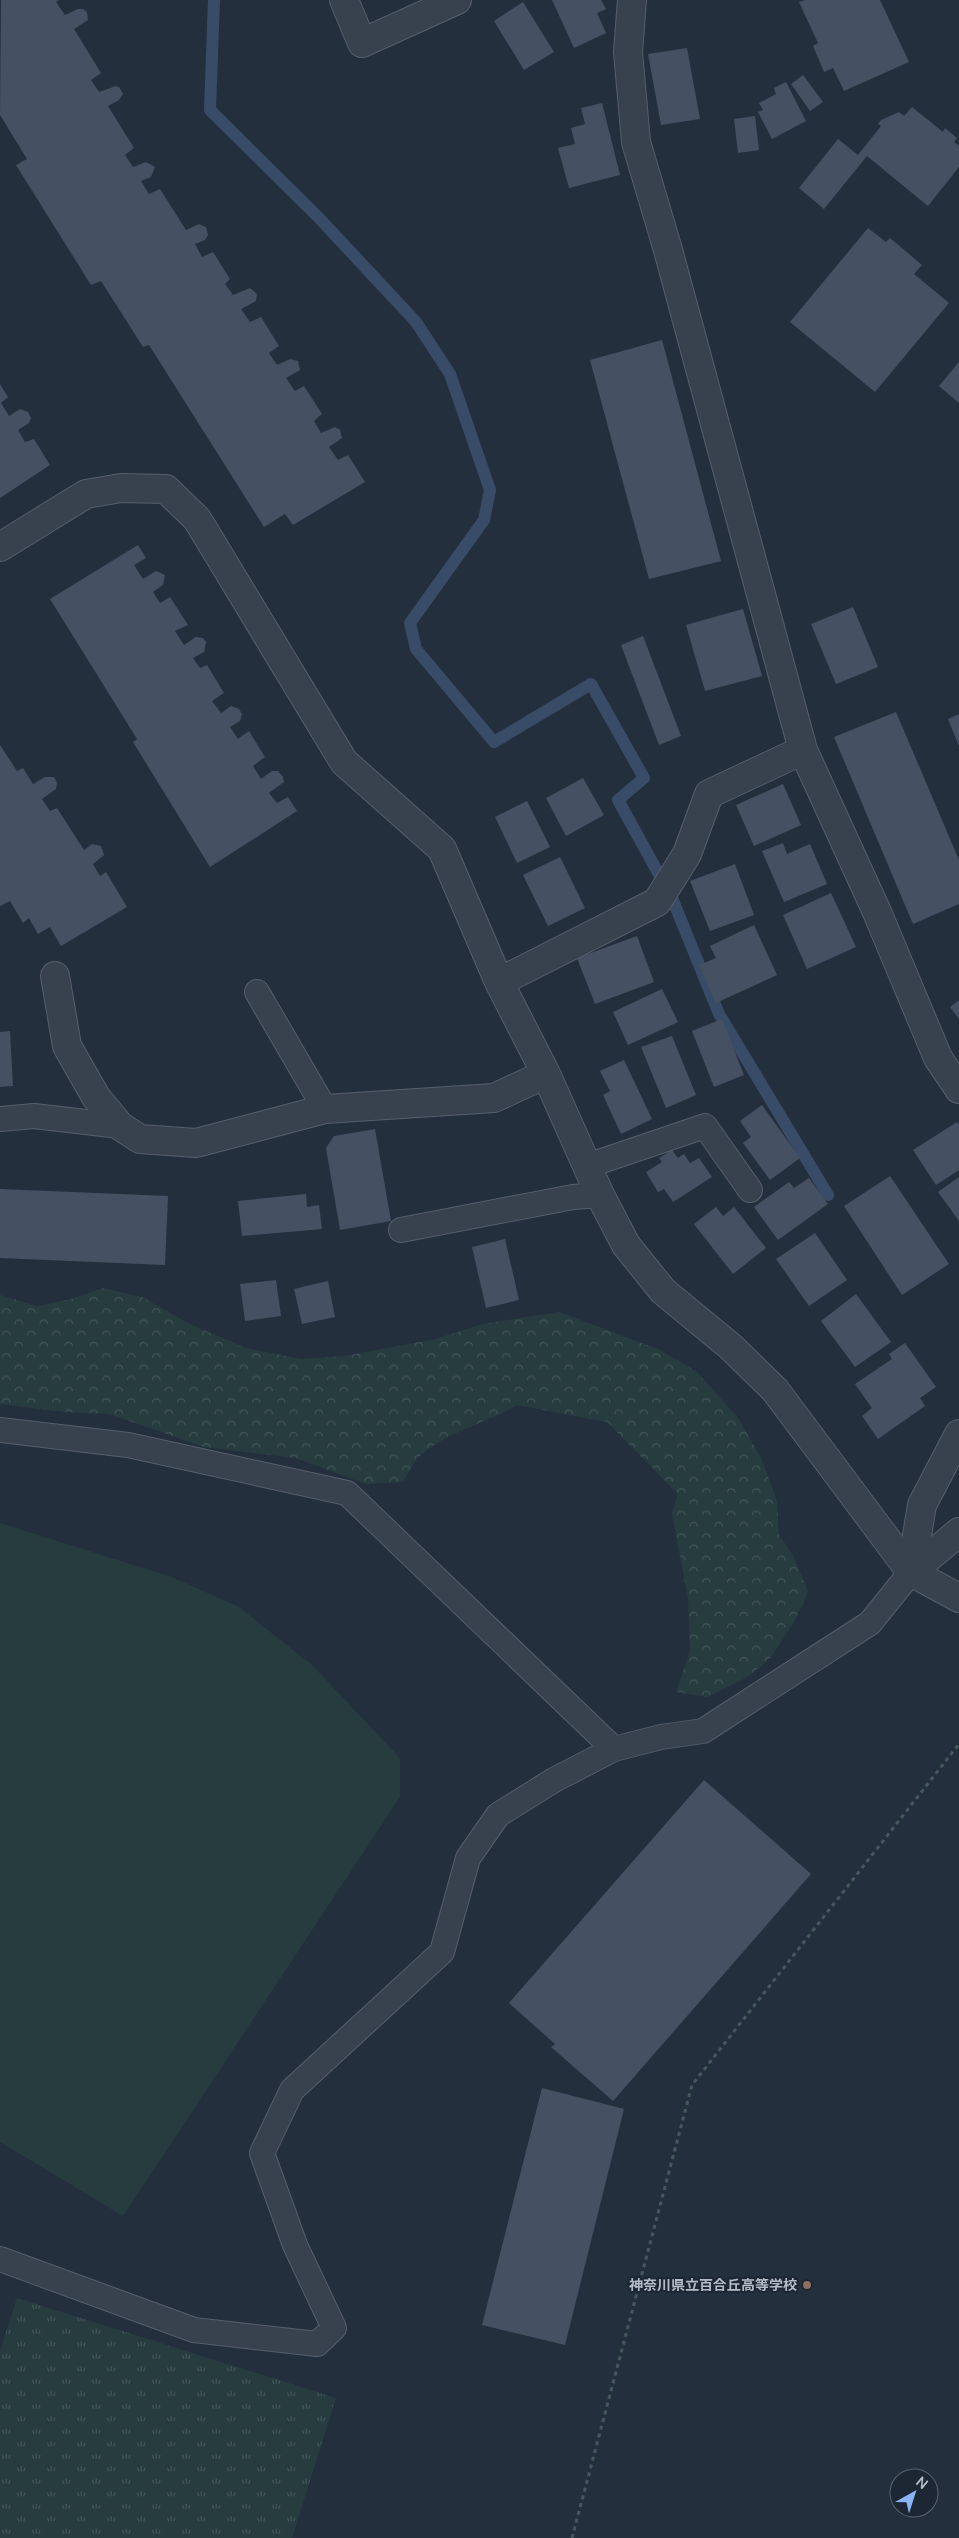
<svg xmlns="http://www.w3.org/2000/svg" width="959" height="2538" viewBox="0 0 959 2538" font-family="Manrope,'Noto Sans JP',sans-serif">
<defs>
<pattern id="forest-crowns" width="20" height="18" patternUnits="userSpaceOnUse" patternTransform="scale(1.25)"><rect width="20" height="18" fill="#263c3f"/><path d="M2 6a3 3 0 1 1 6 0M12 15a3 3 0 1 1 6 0" fill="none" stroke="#435659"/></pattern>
<pattern id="park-tufts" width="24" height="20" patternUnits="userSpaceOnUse" patternTransform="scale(1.25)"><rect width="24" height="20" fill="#263c3f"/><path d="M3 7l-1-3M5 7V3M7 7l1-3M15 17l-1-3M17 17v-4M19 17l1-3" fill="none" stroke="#435659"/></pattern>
</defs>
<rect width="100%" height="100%" fill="#242f3e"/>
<path fill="#263c3f" d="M0,1523L172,1577L239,1607L312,1665L400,1758V1797L123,2216L0,2142Z"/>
<path fill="url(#forest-crowns)" d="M103,1288L142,1297L188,1323L246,1348L301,1359L345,1356L435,1339L483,1324L559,1312L658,1349L696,1371L739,1419L762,1460L777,1501L779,1535L793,1555L808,1592L794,1622L771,1657L749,1676L707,1697L676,1692L690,1651L688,1599L672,1513L678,1494L607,1422L517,1405C486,1424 448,1431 420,1456C413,1462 408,1474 403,1482L366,1484L296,1458L204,1447L109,1414L65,1412L0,1404V1295L37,1306L71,1299Z"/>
<path fill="url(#park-tufts)" d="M17,2298L336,2398L292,2538H0V2351Z"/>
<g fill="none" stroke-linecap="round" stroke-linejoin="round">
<path stroke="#394c67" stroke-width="12" d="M214,0L210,110L320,219L416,322L450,374L490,490L484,520L410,623L416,649L494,742L591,684L644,778L618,800L672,898L719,1014L828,1195"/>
</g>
<path fill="#455162" d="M1,0H59L56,2L65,15L78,9H83L87,12L88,20L74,29L101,73L91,80L99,92L116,86L119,87L123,94L119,100L108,106L134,148L125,155L133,167L146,162L155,167L151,177L141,181L149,194L160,189L186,230L199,224L206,227L208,235L205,240L195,244L202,257L213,252L230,279L225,284L233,295L250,288L257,294L256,301L241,309L250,322L261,317L279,346L269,353L277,365L290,359L298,361L300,370L286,378L295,391L304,386L322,414L314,421L321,433L335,427L340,430L342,438L329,447L338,460L348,455L365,482L293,525L285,514L264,527L149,345L143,347L101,281L91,285L16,165L27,159L0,115Z
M552,0H601L606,9L597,13L606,33L574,48Z
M805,0H880L909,62L844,91L833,68L824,72L813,46L818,43L799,2Z
M523,2L554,52L524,70L494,21Z
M687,48L700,119L661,125L648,54Z
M803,75L823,102L810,111L791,84Z
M786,82L806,121L772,139L758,112L763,110L759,103L776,94L774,88Z
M602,103L620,175L569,188L558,148L575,144L571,128L585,124L581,108Z
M912,107L943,132L945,128L957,138L954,142L959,146V167L928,206L867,156L824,209L799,188L838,139L858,155L881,126L878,124L881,120L899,112L904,116Z
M755,116L759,150L738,153L734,119Z
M868,228L886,242L890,238L922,265L914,274L949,303L875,392L790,322Z
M662,340L721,561L649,579L590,360Z
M959,362V403L939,386Z
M0,384L8,397L1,403L9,416L20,409L28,412L31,418L29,423L18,430L25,442L34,439L50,465L0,498Z
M138,545L146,558L134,565L143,579L156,571L165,575L163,585L153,592L160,603L170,597L188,625L175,631L184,645L196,637L203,638L206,642L204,652L193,658L200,668L207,665L224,693L212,701L221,713L231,706L239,709L242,714L240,721L230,727L238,739L249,731L265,757L253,766L261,779L272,771H278L283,777L284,782L269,793L277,803L288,797L297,811L210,867L133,742L137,739L50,599Z
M853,607L878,667L836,684L811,624Z
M743,609L762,676L705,691L686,625Z
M643,636L681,736L659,745L621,645Z
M896,712L959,860V904L913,924L834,737Z
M959,714V746L948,719Z
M0,745L17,771L23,768L33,784L45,777H54L57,783L56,789L42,799L50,811L57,808L84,850L92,844L101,846L104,855L93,864L100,876L106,872L127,907L61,946L50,927L38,934L29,918L23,923L10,901L0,906Z
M583,778L604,815L566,836L546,798Z
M783,784L801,825L754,846L736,805Z
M527,801L550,847L517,863L495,817Z
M783,843L787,854L810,844L827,884L784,902L762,851Z
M560,857L585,908L548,926L523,875Z
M735,864L754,915L710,931L690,881Z
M831,893L856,947L807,969L783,915Z
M754,925L777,975L716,1003L699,965L716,958L710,946Z
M637,936L654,982L595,1004L577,958Z
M662,989L678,1022L628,1045L613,1012Z
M959,1000V1019L950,1007Z
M722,1019L744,1075L714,1087L692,1031Z
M10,1031L13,1086L0,1087V1032Z
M672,1036L696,1095L666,1108L641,1047Z
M624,1060L652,1119L621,1134L603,1095L610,1091L600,1071Z
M762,1105L800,1158L770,1180L743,1143L751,1137L740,1121Z
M957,1122L959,1125V1170L936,1185L913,1150Z
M375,1129L391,1221L340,1230L326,1148L334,1136Z
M672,1150L678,1158L684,1154L690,1163L699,1158L712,1177L673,1202L664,1189L658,1192L646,1172L662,1162L659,1158Z
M890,1176L949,1264L902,1295L844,1206Z
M959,1177V1221L938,1192Z
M809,1178L828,1204L778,1240L754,1207L789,1182L794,1188Z
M0,1189L168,1196L165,1265L0,1258Z
M306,1194L307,1207L319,1205L322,1229L242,1236L238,1201Z
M716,1207L723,1216L734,1207L766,1248L733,1274L694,1224Z
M815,1233L847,1280L809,1306L776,1259Z
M505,1239L519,1300L486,1308L472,1247Z
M276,1280L281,1316L245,1321L240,1284Z
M328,1281L335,1317L302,1324L294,1289Z
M856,1294L891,1342L855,1367L821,1321Z
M905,1343L936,1387L920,1398L925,1406L878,1439L862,1416L872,1408L855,1384L892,1359L889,1354Z
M704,1780L811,1874L613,2101L551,2047L555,2044L509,2003Z
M542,2088L624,2109L565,2345L482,2325Z"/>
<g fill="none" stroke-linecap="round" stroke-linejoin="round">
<defs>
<path id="service" d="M257,992L325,1109
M0,1119L34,1116L120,1126
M587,1166L705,1126L750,1190
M401,1230L573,1197L600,1195
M0,1430L128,1445L347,1493L614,1749L661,1737L703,1731L870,1623L911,1572
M0,2259L194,2330L317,2344L334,2328L295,2245L262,2153L292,2090L442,1952L468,1858L498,1815L554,1780L614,1749"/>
<path id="minor" d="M344,0L362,43L457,0
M632,0L628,52L636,142L668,250L803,750L877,912L938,1058L959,1089
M0,547L86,494L121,488L166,489L197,519L344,762L442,849L499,982L546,1074L600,1195L626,1245L663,1291L731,1347L775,1390L911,1572
M55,976L67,1046L96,1097L120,1126L140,1139L196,1143L325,1109L494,1098L546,1074
M499,982L657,902L687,854L709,794L803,750"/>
<path id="tertiary" d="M911,1572L922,1505L959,1434
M911,1572L959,1532
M911,1572L959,1598"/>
</defs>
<use href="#service" stroke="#565f6c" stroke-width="26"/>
<use href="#minor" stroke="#565f6c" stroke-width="30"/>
<use href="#tertiary" stroke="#565f6c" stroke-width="30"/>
<path stroke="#44595c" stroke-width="3" stroke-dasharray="4 4" stroke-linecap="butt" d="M572,2538L692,2085L959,1744"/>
<use href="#service" stroke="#38414e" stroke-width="24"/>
<use href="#minor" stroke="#38414e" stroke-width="28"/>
<use href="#tertiary" stroke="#38414e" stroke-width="28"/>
</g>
<circle fill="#8d6e63" stroke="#1d2633" stroke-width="2" cx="807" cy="2285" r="5"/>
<g text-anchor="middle" stroke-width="4" stroke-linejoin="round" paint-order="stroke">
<g font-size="14" font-weight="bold" fill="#b4bcc9" stroke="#1d2633" text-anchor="end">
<text x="797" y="2290">神奈川県立百合丘高等学校</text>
</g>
</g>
<g transform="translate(914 2493) rotate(39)"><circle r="24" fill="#1d2633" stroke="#59626f"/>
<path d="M0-4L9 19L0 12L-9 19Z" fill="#8ab4f8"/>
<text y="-8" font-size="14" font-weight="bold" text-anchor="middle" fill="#b4bcc9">N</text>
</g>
</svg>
